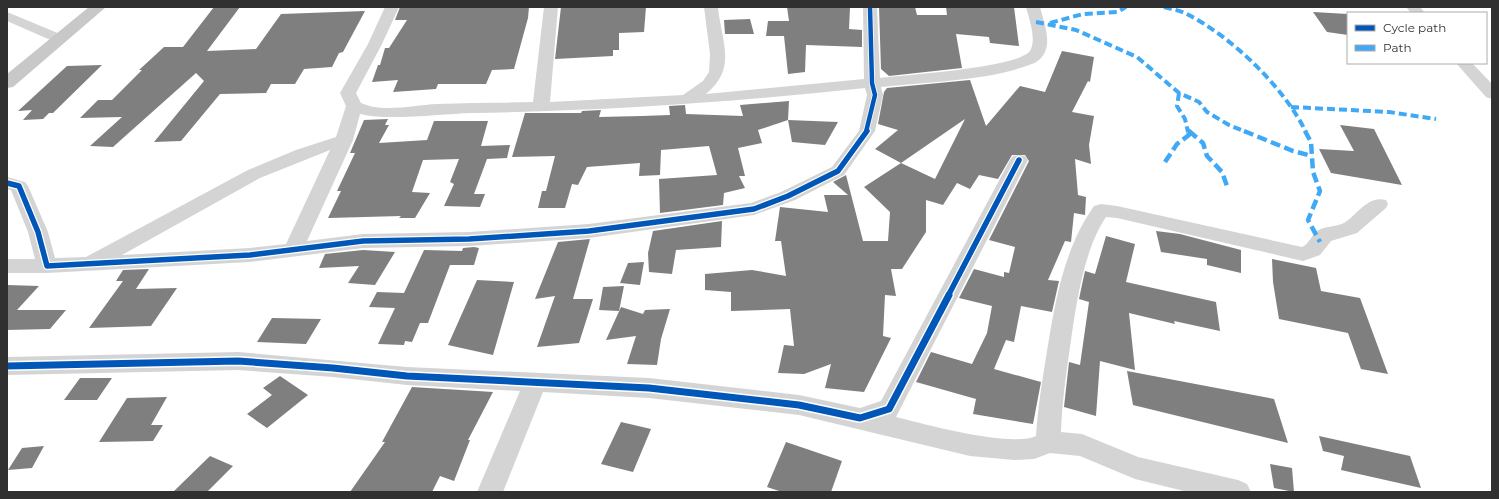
<svg xmlns="http://www.w3.org/2000/svg" width="1499" height="499" viewBox="0 0 1499 499" font-family="Montserrat,sans-serif">
<rect width="100%" height="100%" fill="#fff"/>
<path fill="#7f7f7f" fill-rule="evenodd" d="M214,7H240L207,51L256,49L281,14L365,11L343,52L339,53L332,67L304,69L295,84H271L266,93L220,94L181,141L154,142L204,81L196,73L113,147L90,146L122,117L80,118L98,100H112L142,70H139L164,47H183Z
M400,7H529L528,18L514,69L492,70L486,84H438L436,89L393,92L398,80L372,82L378,65H380L385,48H389L407,20H395Z
M561,7H646L644,32L619,33V50H613V56L555,59Z
M787,7L850,8L849,29L862,30V47L806,45L805,72L788,74L784,36H766L768,21H789Z
M879,7H915L917,15H947L946,7H1014L1019,46L990,43L989,37L956,34L962,68L889,76L881,69Z
M1313,12L1348,14V35L1327,32Z
M750,19L754,34H725L724,20Z
M1062,51L1094,57L1090,82L1088,81L1072,112L1094,116L1089,145L1091,164L1075,159L1078,195L1086,197L1085,215L1074,213L1071,242L1065,241L1048,280L1059,281L1052,312L1021,306L1014,342L1006,340L994,369L1041,382L1033,424L973,414L976,399L916,382L931,352L972,364L987,333L992,306L959,298L974,269L1004,277V272L1009,273L1015,247L989,240L1029,161L1025,155H1012L998,179L979,175L970,189L957,183L943,205L926,200V232L902,269H891L896,296L885,295L883,336L891,338L864,392L825,388L831,364L804,374L778,373L784,345L794,346L790,309L731,311V292L705,290V274L752,270L786,276L781,241H775L780,207L828,212L824,195H848L833,182L846,175L863,241H888L890,212L864,187L901,163L875,149L898,130L878,124L884,92L887,88L970,80L986,126L1020,86L1045,92ZM965,119L935,179L901,163Z
M102,65L53,113H49L43,119L23,120L32,110L18,111L67,66Z
M789,101L788,120L758,130L762,143L738,148L745,176H739L745,188L724,193L723,205L660,213L659,179L717,175L709,146L661,150L660,175L639,176L640,163L587,167L578,185L572,184L565,208H538L542,191H546L555,156L512,157L525,113H581L582,111L601,110L599,117L642,116L670,115L669,106L685,105L686,114L743,116L740,105Z
M388,119L385,125H389L379,143L427,140L434,121H488L481,146L510,145L507,158L487,159L474,194H485L480,207L444,206L454,184L450,182L459,159L423,160L412,192L430,193L415,218H399L401,216L328,218L341,191H337L355,153H350L364,120Z
M788,120L838,122L825,145L792,142Z
M1340,125L1374,129L1402,185L1331,173L1319,149L1354,151Z
M722,221L721,247L676,250L672,274L649,272L648,253L653,231Z
M1156,231L1180,234L1241,250V273L1207,265V259L1161,252Z
M1106,236L1135,244L1126,282L1216,302L1220,331L1174,321L1175,324L1129,313L1135,370L1100,361L1096,416L1064,407L1069,362L1080,365L1089,302L1079,299L1083,280L1085,271L1095,274Z
M590,239L573,299H593L579,343L537,347L555,296L535,299L558,242Z
M474,247L479,248L474,265H450L428,323H420L412,342L405,341L404,345L378,344L395,308L369,307L377,292L404,293L424,250L462,251L463,248Z
M363,250L395,252L375,285L348,283L359,266L319,268L325,254Z
M1272,259L1316,268L1321,291L1360,298L1388,374L1361,369L1348,333L1279,319L1273,282Z
M644,262L640,285L620,283L628,263Z
M149,269L136,289L177,288L151,326L89,328L123,281H116L123,270Z
M477,280L514,282L493,355L448,345Z
M7,285L39,286L17,310H66L50,329L7,330Z
M624,286L619,311L599,310L603,287Z
M621,307L643,314L645,310L670,309L661,339L657,365L627,364L636,336L606,340Z
M272,318L321,319L306,344L257,342Z
M1127,371L1274,399L1288,443L1133,405Z
M280,376L308,395L267,428L247,414L272,395L263,388Z
M80,378H112L97,400H64Z
M412,387L493,392L468,440H470L454,481L440,476L432,492H350L385,442H382Z
M167,397L151,425H163L153,441L99,442L127,398Z
M621,422L651,429L633,472L601,464Z
M1319,436L1410,456L1421,488L1341,470L1344,456L1323,451Z
M786,442L842,461L831,492H782L767,487Z
M44,446L32,468L8,470L22,448Z
M210,456L233,466L207,492H173Z
M1270,464L1292,468L1294,492L1274,488Z"/>
<g fill="none" stroke-linecap="round" stroke-linejoin="round">
<path fill="#d4d4d4" fill-rule="evenodd" d="M385,7H399L382,44L356,93L361,103C383,113 414,105 437,104C469,103 501,103 533,102L544,7H558L550,102L683,95L703,81L709,72L710,54L704,7H718C721,41 738,68 706,94L864,79L863,7H877L880,78C902,75 1025,68 1031,49C1036,37 1029,19 1026,7H1040C1043,19 1050,37 1046,49C1044,57 1037,63 1029,65C987,81 926,82 881,87L883,95L875,131L844,175L795,200L754,215L589,238L469,246L363,248L250,262L47,273H7V259H35L28,232L11,190L7,189V177L25,182L28,186L48,232L55,258L86,257L248,170L296,150L336,137L346,106L340,93L368,44ZM865,88L867,95L859,131L832,167L781,192L751,203L589,224L469,232L363,234L307,241L353,140L360,114C389,121 440,114 472,113C604,111 734,102 865,88ZM330,150L286,244L250,248L122,255L260,178Z
M1406,7H1420L1425,13H1411Z
M7,12L65,36L67,39L65,42H55L7,21Z
M1456,63H1472L1492,84V99L1486,97Z
M1019,155L1025,156L1028,160L896,417C924,424 1011,448 1036,436C1038,405 1043,376 1048,345C1056,297 1065,247 1094,206L1101,204L1117,206L1302,247C1309,244 1311,236 1317,231C1324,226 1336,227 1344,223C1358,214 1368,195 1386,200L1388,204L1386,208L1357,233L1331,241L1320,255L1303,261L1117,218L1106,217C1083,251 1076,306 1070,347C1066,375 1062,403 1061,432L1082,434L1138,457L1238,480L1247,484L1251,492H1188L1135,479L1080,456L1050,453L1034,459L1014,460L970,456L799,415L649,398L543,392L503,492H477L520,391L407,385L333,377L238,370L7,375V357L238,352L407,367L649,378L799,395L860,408L881,401L1010,160L1013,156Z"/>
<path fill="#c8c8c8" fill-rule="evenodd" d="M89,7H106L13,87L7,88V74Z"/>
<path stroke="#3fa9f5" stroke-width="4" stroke-dasharray="8 4" stroke-linecap="butt" d="M1164,7C1171,9 1178,10 1185,13C1231,36 1283,86 1306,132
M1036,22L1076,30L1137,57L1179,93L1199,102L1207,112L1229,125L1246,132
M1050,23L1083,14L1117,12L1126,7
M1179,93L1177,106L1185,119L1188,132
M1291,107L1389,112L1436,119
M1187,129L1190,132"/>
<path stroke="#3fa9f5" stroke-width="4.5" stroke-dasharray="10 4.5" stroke-linecap="butt" d="M1189,131L1203,143L1207,156L1222,172L1227,186
M1244,131L1293,151L1312,156
M1305,131L1311,142L1313,172L1320,191L1308,220L1320,242
M1165,162L1177,144L1189,135L1188,131"/>
<defs>
<path id="cycleway-far2" d="M866,132L875,95L872,83L870,7"/>
<path id="cycleway-far1" d="M7,183L19,186L38,232L47,266L250,255L363,241L469,239L589,231L754,209L788,196L838,171L867,131
M948,296L1019,160"/>
<path id="cycleway" d="M7,366L238,361L333,368L407,376L649,388L799,405L860,418L889,409L949,295"/>
</defs>
<use href="#cycleway-far2" stroke="#fff" stroke-width="6"/>
<use href="#cycleway-far1" stroke="#fff" stroke-width="8"/>
<use href="#cycleway" stroke="#fff" stroke-width="10"/>
<use href="#cycleway-far2" stroke="#0057b8" stroke-width="4.5"/>
<use href="#cycleway-far1" stroke="#0057b8" stroke-width="5.5"/>
<use href="#cycleway" stroke="#0057b8" stroke-width="7"/>
</g>
<rect width="1499" height="499" fill="none" stroke="#303030" stroke-width="16"/>
<rect x="1347" y="12" width="140" height="52" fill="#ffffff" stroke="#acacac"/>
<rect x="1355" y="25" width="20" height="6" fill="#0057b8" stroke="#acacac"/>
<text x="1383" y="32" font-size="12" fill="#303030">Cycle path</text>
<rect x="1355" y="45" width="20" height="6" fill="#3fa9f5" stroke="#acacac"/>
<text x="1383" y="52" font-size="12" fill="#303030">Path</text>
</svg>
